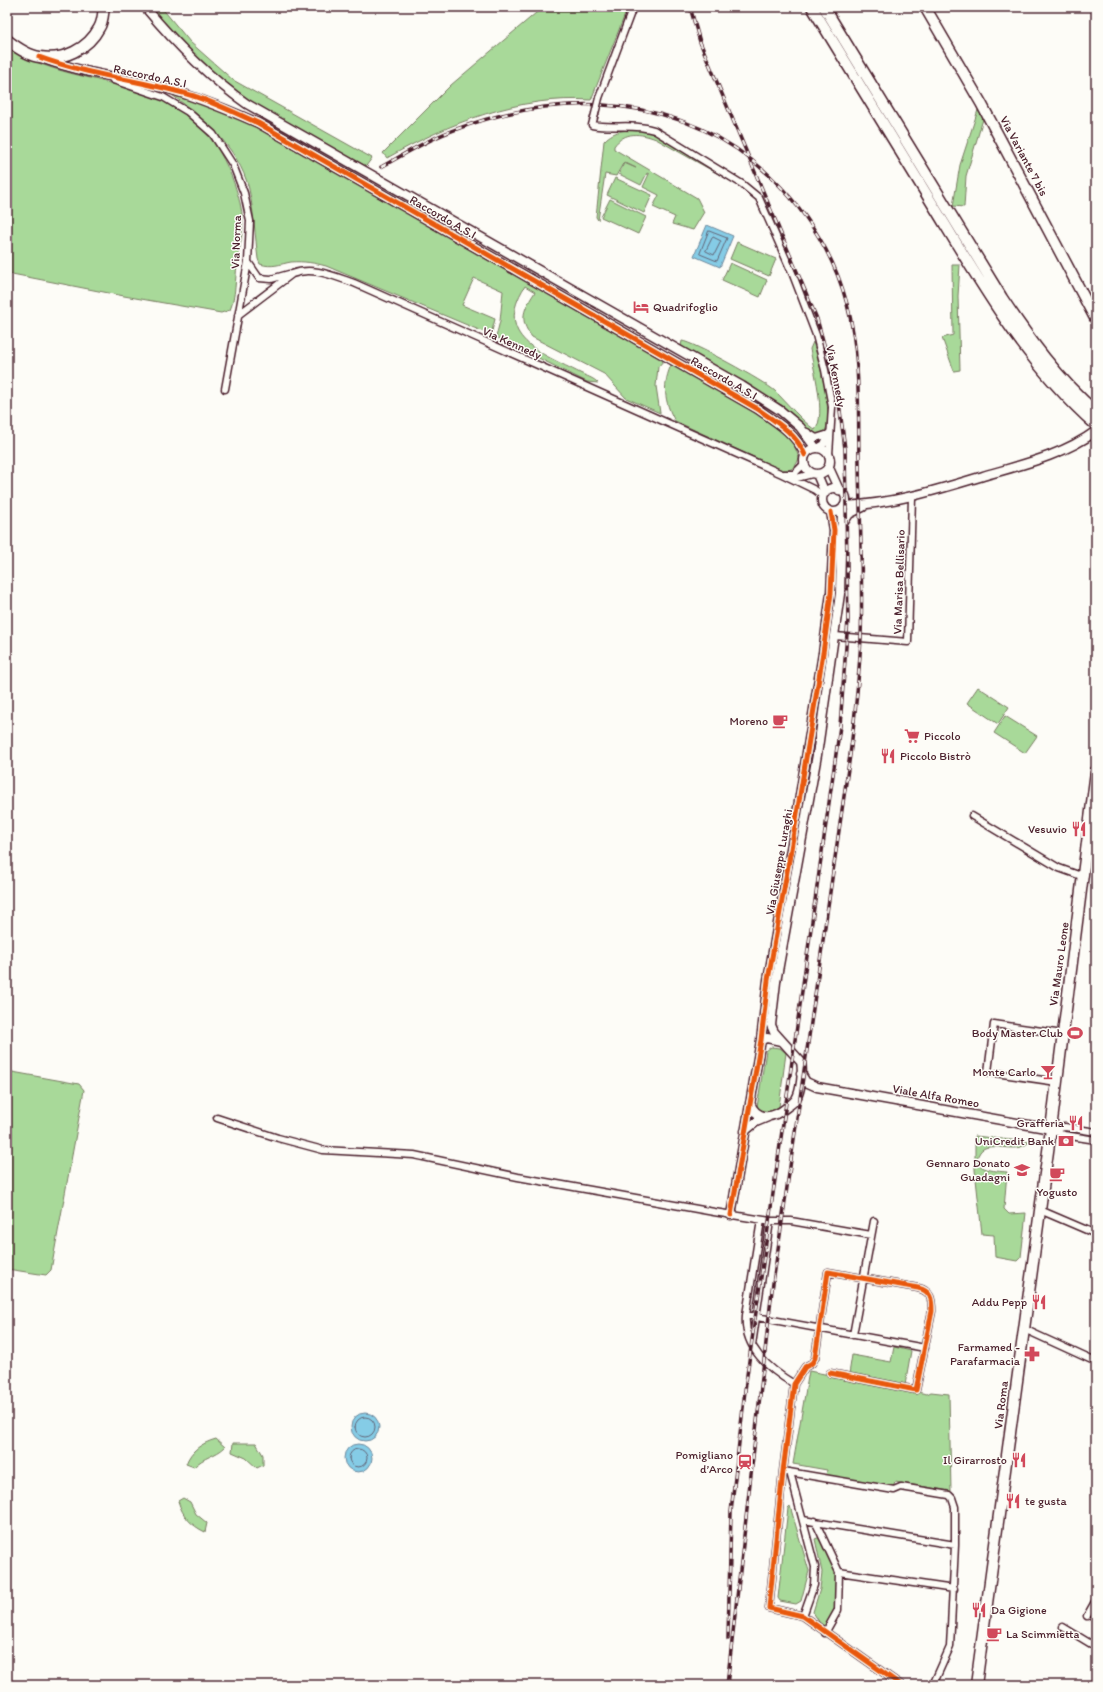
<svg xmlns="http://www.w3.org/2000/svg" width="1103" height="1692" viewBox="0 0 1103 1692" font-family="Itim,sans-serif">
<rect width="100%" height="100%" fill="#fdfcf7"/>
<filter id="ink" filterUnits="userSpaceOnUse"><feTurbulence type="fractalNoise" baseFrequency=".025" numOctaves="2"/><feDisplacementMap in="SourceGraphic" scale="8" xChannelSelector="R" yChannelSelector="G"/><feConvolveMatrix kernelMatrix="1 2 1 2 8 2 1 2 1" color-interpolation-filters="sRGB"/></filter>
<g filter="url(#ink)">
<path fill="#a8d999" stroke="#797c62" d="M150,7H161L190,42L233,80L372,158L366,166C306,133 239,103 190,53C176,39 163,22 150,7Z
M543,7H628L591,100C519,95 449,123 387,158L383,153L451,85Z
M7,46C29,62 56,70 82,76C105,82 128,87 150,94C199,111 228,154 240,203C246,227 240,242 237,265C235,280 236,296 230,310L221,313L124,296L7,273Z
M168,92L192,99L251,123L664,360L658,367L656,386L660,413L626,398L604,374L532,337C518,319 524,309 535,292L525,286C492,338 542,353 580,373C586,376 594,378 598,383L587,382L496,337L500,321L503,291L474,278L462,305L495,319L491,335L326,266C315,263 304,261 291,262C280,264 272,268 260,264L258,259C255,236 254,212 249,189C238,146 202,117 168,92Z
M978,110L983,119L966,176L964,207L953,206L960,165Z
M643,130L658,135L745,189L656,139C640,133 625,131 614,146V149L697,198L704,212L693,230L672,224L675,217L653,207L659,195L643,187L649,174L647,173L641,185L619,174L624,163L636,168L624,162L616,176L605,174L598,220L596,217L604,141C615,129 628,130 643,130Z
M615,178L652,195L644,213L607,195Z
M610,199L646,217L638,234L601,217Z
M737,242L776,259L769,276L730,259Z
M730,263L767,280L760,297L722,280Z
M952,265H960L958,296L960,370L954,371L942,338L953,335Z
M682,341C693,342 765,382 775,391C788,404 800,419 815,430C827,415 813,367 810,349L813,342C819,361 834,414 825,431L817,435L808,429L783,406L681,346Z
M672,363C705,382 763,408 788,436C794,443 796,450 799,458C796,467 792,471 782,470L675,421C664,402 662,384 672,363Z
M978,687L1009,707L998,724L967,703Z
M1005,716L1037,736L1025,753L994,733Z
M771,1047L780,1048L786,1053L779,1107L774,1114L761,1111L757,1107L766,1051Z
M7,1071L79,1084L84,1090L51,1270L46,1275L7,1269Z
M975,1136L1029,1142C1016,1156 989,1139 980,1152C968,1170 996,1171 1007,1172L1004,1209L1009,1214L1026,1213L1021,1257L1017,1261L995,1257L994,1235L982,1234L975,1170Z
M894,1347L911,1351L905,1385L849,1374L852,1355L891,1362Z
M809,1371L927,1394L931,1392L949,1394L951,1491L895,1482L893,1488L826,1476L827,1470L793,1464Z
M216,1439L225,1447C216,1456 203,1457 194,1467L186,1464C191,1450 202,1443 216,1439Z
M233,1443H256L263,1455V1465L257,1468L246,1458L232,1452Z
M183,1498L190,1502L196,1514L207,1523L205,1532C191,1525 183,1517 178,1501Z
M790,1506L809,1571L801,1601L796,1604L780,1601L778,1598L788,1508Z
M820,1537L836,1572V1610L825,1627L821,1625L813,1612L820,1589L822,1572L815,1539Z"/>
<path fill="#85cce6" stroke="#6d879b" d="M707,225L733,236L720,267L694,256Z
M351 1427a14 14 0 1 1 28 0a14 14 0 1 1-28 0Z
M344 1458a14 14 0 1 1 28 0a14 14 0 1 1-28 0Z"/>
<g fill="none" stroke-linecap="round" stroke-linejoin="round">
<path stroke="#626476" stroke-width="1" d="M709,231L727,238L717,261L700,254Z
M713,237L721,241L714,255L706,251Z
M355 1427a10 10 0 1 1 20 0a10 10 0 1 1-20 0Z
M349 1458a9 9 0 1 1 18 0a9 9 0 1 1-18 0Z"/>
<defs>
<path id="minor" d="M113,80L163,97L188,112L213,134L233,165L244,193L250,221L248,262L225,389
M599,98L633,7
M595,114L592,125C612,129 634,123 654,130L742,184L759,198L793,275L816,335L825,370L832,407L829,455
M248,262L259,278L271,279L289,274
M238,315L292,274C313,266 333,276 354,283L782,474L815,490L823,496
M807,432L816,438L829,434
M819,447L824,444L829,433
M784,474H794L804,464
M793,479L812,474
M835,636L908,642L912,497
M972,816L1059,868L1084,877
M1057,1082L988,1072L994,1024L1063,1034
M217,1118L278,1138L323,1150L414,1155L518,1177L714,1212L770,1221H791L871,1235
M1051,1129L1064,1135L1096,1140
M1053,1129L1065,1127L1096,1132
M1040,1210L1096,1234
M761,1220L746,1315C743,1348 769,1369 794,1384
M746,1315L925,1348
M1024,1329L1096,1362
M853,1335L874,1221
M752,1345L770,1221
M830,1373L916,1390L932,1311C932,1299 931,1291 918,1288L828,1272L815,1358L812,1363L805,1367L794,1384L783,1471L769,1608L803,1616L901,1685
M783,1471L894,1490L901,1487L949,1495L952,1498L955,1507V1545L950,1647L933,1685
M790,1472L815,1567L814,1585L803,1616
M803,1520L955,1545
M815,1521L839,1572L838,1610L825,1633
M839,1572L954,1589
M1087,1616L1096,1600
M1063,1627L1096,1647"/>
<path id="tertiary" d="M145,7C175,43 208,77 247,104L742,386L781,411L800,427L815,447
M44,59C80,72 117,77 154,85C190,94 224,108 258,123L756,408C775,421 796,433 805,455
M804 461a13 13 0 1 1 26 0a13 13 0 1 1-26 0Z
M829,468L839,490
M817,474L825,493
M822 500a12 12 0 1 1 24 0a12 12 0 1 1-24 0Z
M844,506C892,504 937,490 983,476C1021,465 1064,455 1096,431
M842,525L849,514L863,507
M761,1040L767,1038L781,1041
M801,1074L806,1082L817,1087L1051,1129
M750,1103C757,1122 774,1118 787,1107C790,1105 794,1102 796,1099C801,1091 803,1071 801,1062L774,1032L771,1025L776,982L817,755L840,594L842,509
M745,1131L756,1122L768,1117
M731,1215L761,1040L768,980L795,826L823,653L831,593L834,530L831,512"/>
<path id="primary" d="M925,7L981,103L1096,320
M7,40C16,47 29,56 40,57C63,61 88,49 99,28C103,22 103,13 104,7
M976,1685L1051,1129L1096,771"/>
<path id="trunk" d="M812,7C854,76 896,145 938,213C984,289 1029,366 1096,425
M824,7L1002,298C1030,340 1058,379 1096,412"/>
</defs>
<use href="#minor" stroke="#4a1f2b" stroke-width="9"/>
<use href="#tertiary" stroke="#4a1f2b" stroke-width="11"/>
<use href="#primary" stroke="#4a1f2b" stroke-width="13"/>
<use href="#trunk" stroke="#4a1f2b" stroke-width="13"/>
<use href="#minor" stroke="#fdfcf7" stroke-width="6"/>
<use href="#tertiary" stroke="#fdfcf7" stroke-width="8"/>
<use href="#primary" stroke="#fdfcf7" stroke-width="10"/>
<use href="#trunk" stroke="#fdfcf7" stroke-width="10"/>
<defs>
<path id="rail" d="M690,7L700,42L817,319L838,395L845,449L848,620L840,726L746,1382L731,1512L728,1639
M381,167C405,154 428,139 454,130C563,89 684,93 771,177C807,212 834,255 847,304C861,356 858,410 859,463C860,521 863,579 861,638C859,677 855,716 850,755L772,1290L727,1685"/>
</defs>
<use href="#rail" stroke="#4a1f2b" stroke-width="3.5"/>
<use href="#rail" stroke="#fdfcf7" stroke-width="2" stroke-dasharray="6" stroke-linecap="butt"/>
<defs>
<path id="minor-bridge" d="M595,114L599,98"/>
</defs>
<use href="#minor-bridge" stroke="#4a1f2b" stroke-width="9" stroke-linecap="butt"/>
<use href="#minor-bridge" stroke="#fdfcf7" stroke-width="6"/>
<defs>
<path id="cycleway" d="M39,57C88,75 138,80 187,94C212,101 235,113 258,123L756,408C775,421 796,433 805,455
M731,1215L761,1040L768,980L795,826L823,653L831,593L834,530L831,512
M830,1373L916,1390L932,1311C932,1299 931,1291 918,1288L828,1272L815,1358L812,1363L805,1367L794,1384L783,1471L769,1608L803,1616L901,1685"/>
</defs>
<use href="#cycleway" stroke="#fdfcf7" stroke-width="8"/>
<use href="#cycleway" stroke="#e8590c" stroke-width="5"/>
</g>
</g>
<defs>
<symbol id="hotel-bare" viewBox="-9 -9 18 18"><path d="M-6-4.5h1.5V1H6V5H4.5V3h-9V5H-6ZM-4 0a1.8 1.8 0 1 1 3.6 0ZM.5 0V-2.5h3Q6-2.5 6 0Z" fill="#d1495b" stroke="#fdfcf7" stroke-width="2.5" paint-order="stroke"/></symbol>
<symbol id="cafe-bare" viewBox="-9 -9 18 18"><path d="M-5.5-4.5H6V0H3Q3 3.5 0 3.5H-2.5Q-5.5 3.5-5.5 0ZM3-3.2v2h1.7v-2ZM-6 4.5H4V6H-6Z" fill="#d1495b" stroke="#fdfcf7" stroke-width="2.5" paint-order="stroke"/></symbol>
<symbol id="supermarket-bare" viewBox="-9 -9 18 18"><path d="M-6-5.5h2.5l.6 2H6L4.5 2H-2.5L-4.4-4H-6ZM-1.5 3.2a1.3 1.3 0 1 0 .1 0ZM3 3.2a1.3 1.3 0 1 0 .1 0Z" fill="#d1495b" stroke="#fdfcf7" stroke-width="2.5" paint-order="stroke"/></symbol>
<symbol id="restaurant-bare" viewBox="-9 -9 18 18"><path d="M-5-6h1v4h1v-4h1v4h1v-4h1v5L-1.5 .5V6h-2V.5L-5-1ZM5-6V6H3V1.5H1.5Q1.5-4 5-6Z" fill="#d1495b" stroke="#fdfcf7" stroke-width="2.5" paint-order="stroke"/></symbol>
<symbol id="stadium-bare" viewBox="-9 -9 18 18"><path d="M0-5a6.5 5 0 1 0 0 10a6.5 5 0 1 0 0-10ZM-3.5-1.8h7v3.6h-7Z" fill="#d1495b" stroke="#fdfcf7" stroke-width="2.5" paint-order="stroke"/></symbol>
<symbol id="bar-bare" viewBox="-9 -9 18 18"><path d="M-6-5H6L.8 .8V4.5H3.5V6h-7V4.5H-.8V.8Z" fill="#d1495b" stroke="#fdfcf7" stroke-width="2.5" paint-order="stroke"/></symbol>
<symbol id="bank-bare" viewBox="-9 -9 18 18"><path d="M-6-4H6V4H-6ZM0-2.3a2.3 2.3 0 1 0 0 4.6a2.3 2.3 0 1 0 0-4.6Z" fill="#d1495b" stroke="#fdfcf7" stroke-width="2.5" paint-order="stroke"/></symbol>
<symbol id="school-bare" viewBox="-9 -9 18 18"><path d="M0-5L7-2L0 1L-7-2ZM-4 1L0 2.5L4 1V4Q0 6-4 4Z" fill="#d1495b" stroke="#fdfcf7" stroke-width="2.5" paint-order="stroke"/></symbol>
<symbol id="pharmacy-bare" viewBox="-9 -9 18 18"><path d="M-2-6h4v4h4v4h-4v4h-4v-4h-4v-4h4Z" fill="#d1495b" stroke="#fdfcf7" stroke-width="2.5" paint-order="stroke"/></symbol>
<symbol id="station-bare" viewBox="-9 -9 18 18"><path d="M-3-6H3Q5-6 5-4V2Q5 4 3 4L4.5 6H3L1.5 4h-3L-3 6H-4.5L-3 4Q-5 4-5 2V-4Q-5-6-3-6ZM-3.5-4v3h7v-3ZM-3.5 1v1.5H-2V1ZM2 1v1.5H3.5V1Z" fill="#d1495b" stroke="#fdfcf7" stroke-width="2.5" paint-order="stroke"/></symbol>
</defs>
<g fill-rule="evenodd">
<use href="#hotel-bare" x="630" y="296" width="22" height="22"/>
<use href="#cafe-bare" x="769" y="710" width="22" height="22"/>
<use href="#supermarket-bare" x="901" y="725" width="22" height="22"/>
<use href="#restaurant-bare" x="877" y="745" width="22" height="22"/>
<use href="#restaurant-bare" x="1068" y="818" width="22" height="22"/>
<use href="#stadium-bare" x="1064" y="1022" width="22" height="22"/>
<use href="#bar-bare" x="1037" y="1061" width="22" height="22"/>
<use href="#restaurant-bare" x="1065" y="1112" width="22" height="22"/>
<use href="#bank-bare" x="1055" y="1130" width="22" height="22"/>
<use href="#school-bare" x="1011" y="1159" width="22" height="22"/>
<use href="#cafe-bare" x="1046" y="1163" width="22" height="22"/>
<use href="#restaurant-bare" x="1028" y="1291" width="22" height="22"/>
<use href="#pharmacy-bare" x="1021" y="1343" width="22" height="22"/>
<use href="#restaurant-bare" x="1008" y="1449" width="22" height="22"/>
<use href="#station-bare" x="734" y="1451" width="22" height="22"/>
<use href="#restaurant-bare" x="1002" y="1490" width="22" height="22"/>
<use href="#restaurant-bare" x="968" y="1599" width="22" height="22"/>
<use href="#cafe-bare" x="983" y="1623" width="22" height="22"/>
</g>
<g text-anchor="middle" stroke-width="3" stroke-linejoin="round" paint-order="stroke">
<g font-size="12" fill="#4a1f2b" stroke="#fdfcf7">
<text transform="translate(150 76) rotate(12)" y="4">Raccordo A.S.I</text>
<text transform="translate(1024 156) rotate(62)" y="4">Via Variante 7 bis</text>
<text transform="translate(443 217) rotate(30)" y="4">Raccordo A.S.I</text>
<text transform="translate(236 242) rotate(-88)" y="4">Via Norma</text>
<text transform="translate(512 343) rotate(24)" y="4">Via Kennedy</text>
<text transform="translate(836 376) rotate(79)" y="4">Via Kennedy</text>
<text transform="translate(724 378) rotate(30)" y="4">Raccordo A.S.I</text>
<text transform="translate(899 582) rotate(-88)" y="4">Via Marisa Bellisario</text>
<text transform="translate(779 862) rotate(-80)" y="4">Via Giuseppe Luraghi</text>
<text transform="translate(1059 964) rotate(-82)" y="4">Via Mauro Leone</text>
<text transform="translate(936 1096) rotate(10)" y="4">Viale Alfa Romeo</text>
<text transform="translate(1001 1405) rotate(-83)" y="4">Via Roma</text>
</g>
<g font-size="12" fill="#4a1f2b" stroke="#fdfcf7" text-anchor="end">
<text x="653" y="311" text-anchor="start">Quadrifoglio</text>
<text x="768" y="725">Moreno</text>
<text x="924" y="740" text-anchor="start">Piccolo</text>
<text x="900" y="760" text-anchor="start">Piccolo Bistrò</text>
<text x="1067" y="833">Vesuvio</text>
<text x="1063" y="1037">Body Master Club</text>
<text x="1036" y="1076">Monte Carlo</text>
<text x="1064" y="1127">Grafferia</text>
<text x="1054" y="1145">UniCredit Bank</text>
<text x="1010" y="1167">Gennaro Donato<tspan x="1010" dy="14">Guadagni</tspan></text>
<text x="1057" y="1196" text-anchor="middle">Yogusto</text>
<text x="1027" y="1306">Addu Pepp</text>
<text x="1020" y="1351">Farmamed -<tspan x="1020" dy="14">Parafarmacia</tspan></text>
<text x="733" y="1459">Pomigliano<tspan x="733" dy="14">d’Arco</tspan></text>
<text x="1007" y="1464">Il Girarrosto</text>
<text x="1025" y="1505" text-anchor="start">te gusta</text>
<text x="991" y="1614" text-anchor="start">Da Gigione</text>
<text x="1006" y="1638" text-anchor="start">La Scimmietta</text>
</g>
</g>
<rect width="1103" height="1692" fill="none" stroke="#fdfcf7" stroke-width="24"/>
<rect x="12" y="12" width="1079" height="1668" fill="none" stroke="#4a1f2b" stroke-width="1.5" filter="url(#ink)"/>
</svg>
